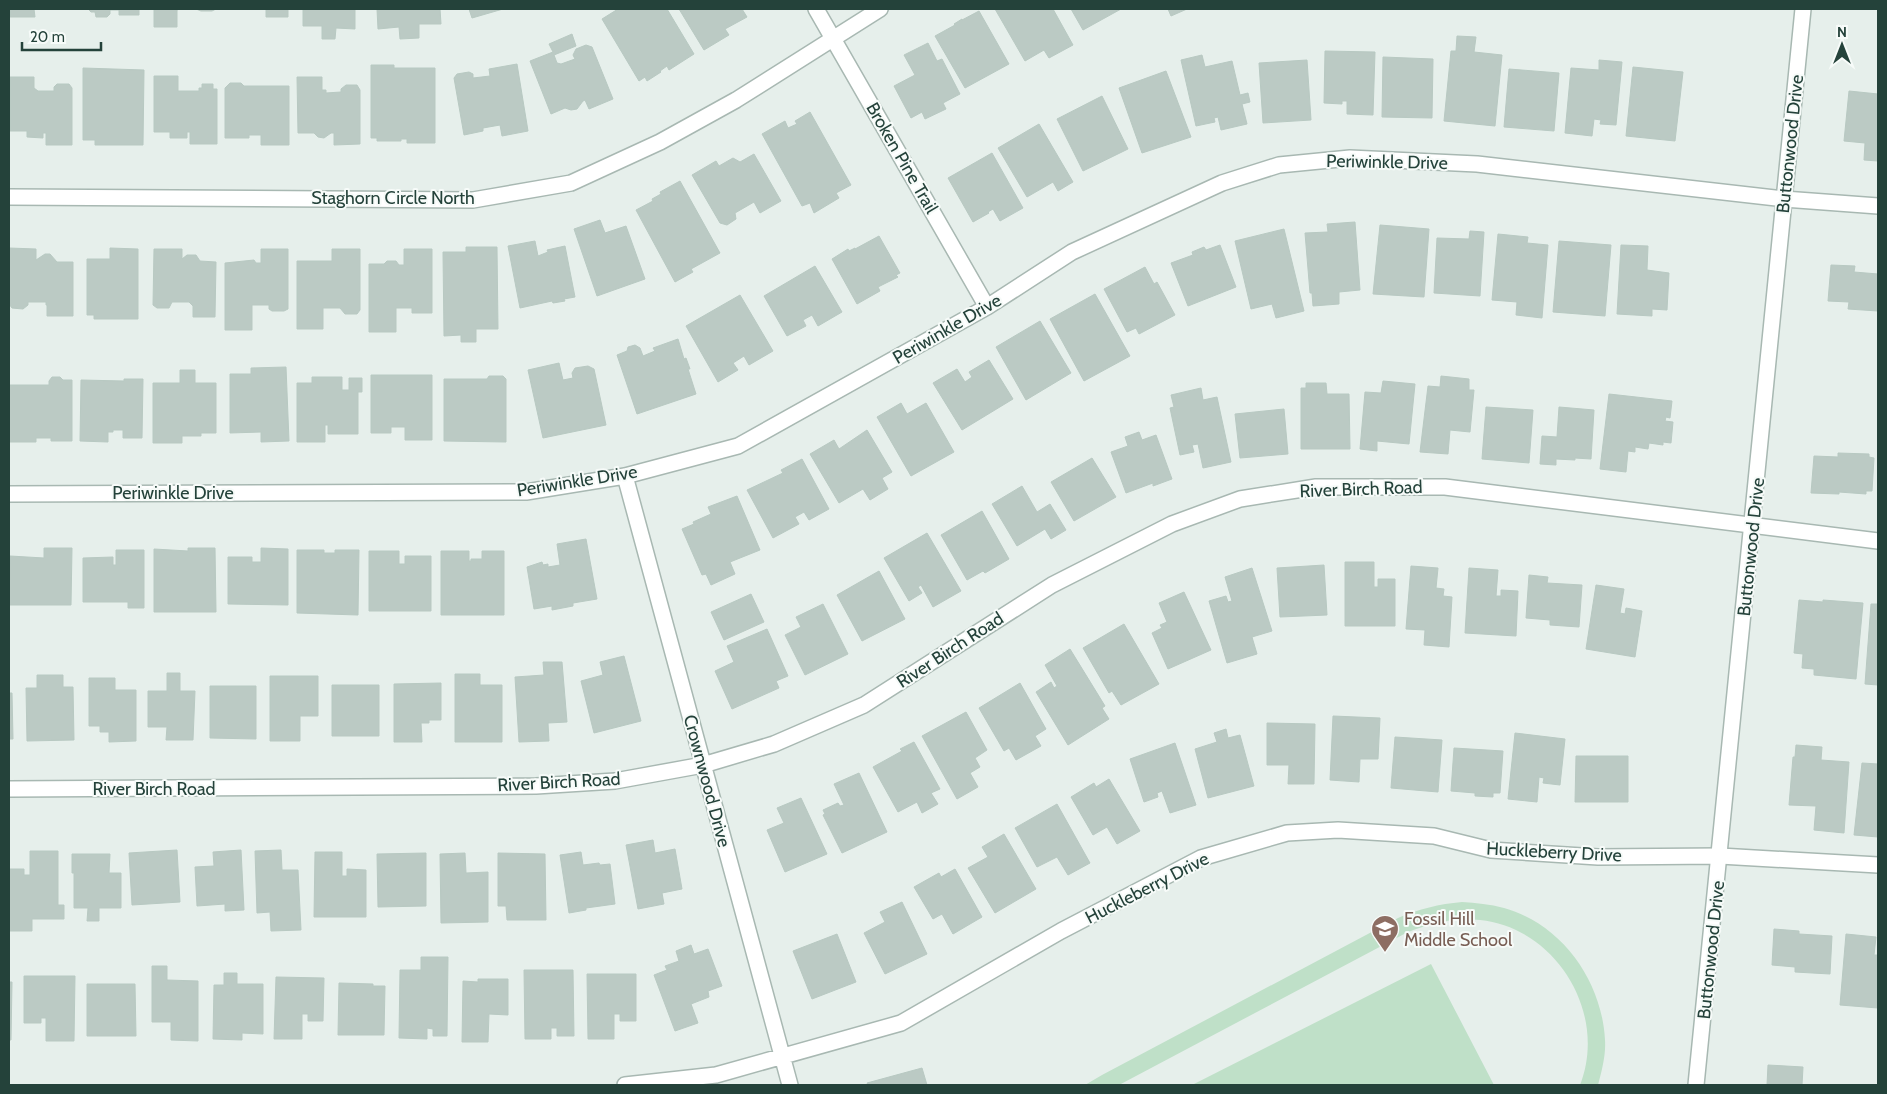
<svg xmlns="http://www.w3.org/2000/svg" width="1887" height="1094" viewBox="0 0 1887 1094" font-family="Cabin,sans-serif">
<rect width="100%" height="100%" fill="#e6efeb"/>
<path fill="#bfe0c8" d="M1462,902C1476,903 1490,904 1504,908C1562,924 1602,981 1605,1040C1606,1055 1602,1070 1598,1085H1580C1608,1014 1557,928 1480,920C1454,917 1430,923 1406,933L1119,1085H1085L1102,1075L1398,918C1419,909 1439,904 1462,902Z
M1431,964L1494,1085H1192Z"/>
<path fill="#bbcac4" stroke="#b8c9c2" d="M10,9H34L35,17H10Z
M88,9H139V15H119V10H110V14L107,17H96L95,12H91Z
M154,9H179L177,10V27H154Z
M196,9H216L212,11H201Z
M266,9H288V17H266Z
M303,9H355V29L336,28L335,39H322V26H303Z
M377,9H440L441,24H419V38L400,39L399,27L378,29Z
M469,9H503L472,18Z
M618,9H667L694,54L669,70L667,66L660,71L661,72L647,81L645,77L639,81L602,19Z
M679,9H742L747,17L725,29L729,35L704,50Z
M995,9H1053L1073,45L1049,58L1044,50L1025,61Z
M1071,9H1121L1083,30Z
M1168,9H1187L1171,16Z
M979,11L1009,64L965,88L935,36L955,25L954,24L962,19V20Z
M572,34L576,46L554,55L557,63L561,64L575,59L573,55L576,49L586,45L592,47L613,99L589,109L585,100L583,101L577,109L571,110L565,108L551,114L530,61L553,52L549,44Z
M1457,36L1476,37L1474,52L1502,55L1495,126L1444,121L1451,51H1456Z
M928,43L937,61L942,59L960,94L943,103L946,109L925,119L922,112L911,118L894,86L915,75L904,55Z
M1325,51L1375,52L1373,115L1347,114V101H1342V104L1324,103Z
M1202,55L1205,67L1232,61L1240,95L1248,93L1250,102L1242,104L1247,124L1221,130L1218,117L1214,118L1215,122L1196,126L1181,60Z
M1383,57L1433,59L1432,118L1382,117Z
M1307,60L1311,120L1263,123L1259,63Z
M1599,60L1622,62L1616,125L1600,124L1601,120L1594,119L1592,136L1565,133L1571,68L1599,70Z
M517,64L528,131L502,136L500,125L483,128V131L464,135L454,78L457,74L469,72L473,74V78L490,76L489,69Z
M371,65H394V68H435V143H407V139H401V141H377V138H371Z
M1633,67L1683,72L1675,141L1626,136Z
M83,68L144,70L143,145H95V140H83Z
M1509,69L1559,73L1554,131L1504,127Z
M1166,71L1191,137L1142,153L1119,88Z
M154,76H178V91H199V88H202V84H213V89H217V144H190V132H187V138H170V132H154Z
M10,77H34V88L38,91H54V87L57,84H69L72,88V145H46V133H43V138L27,137V131H10Z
M297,77H322V90H326V93L341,92V89L346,85H357L360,90V144L334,145V133H331L324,138L318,137L314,133H298Z
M230,83H241L244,86H289V145H261V135H249V138H225V88Z
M1849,91L1878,94V161L1864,160L1865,143L1844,141Z
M1102,96L1128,149L1083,171L1057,119Z
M810,112L851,185L836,193L839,198L814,213L810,203L802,206L762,134L785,121L788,128L797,124L795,121Z
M1039,124L1073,182L1058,191L1053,182L1027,197L998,148Z
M992,153L1023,208L1000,221L993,209L988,212L989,213L973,222L948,178Z
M754,154L781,201L760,213L754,202L735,213L736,219L727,225L720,223L692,175L716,161L719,166L733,158L740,162Z
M680,181L720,253L691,269L693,272L675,282L636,210L653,201L652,199L661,194L660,192Z
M600,220L605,233L626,226L645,279L597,296L574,229Z
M1355,222L1360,290L1339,292V304L1313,306L1312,293H1310L1305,233L1328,232L1327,224Z
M1380,225L1429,229L1424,297L1373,294Z
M1284,229L1304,311L1276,318L1272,304L1251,309L1235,241Z
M1470,231L1484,232L1480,296L1434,293L1437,238L1469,239Z
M1498,234L1528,237L1527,243L1548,245L1542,318L1516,315L1517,302L1492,300Z
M879,236L900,273L896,275L898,277L878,287L880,291L857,304L832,259L848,249L849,251L855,248V249Z
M535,241L538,256L548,252L547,250L565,246L575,297L564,299L565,301L553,303L552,301L520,308L508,246Z
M1559,241L1611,245L1605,316L1553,312Z
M1220,245L1236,287L1188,306L1171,263L1193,255L1192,252L1204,247L1206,250Z
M1621,245L1648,246L1647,270L1669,273L1667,310L1652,309V316L1617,314Z
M466,247H497L498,329H476V342H461V335L444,336L443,252H466Z
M9,248L36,249V260L45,254H50L57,262H73V316H47V305H46V302H28V305L23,309L12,308L9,304Z
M110,248L138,249V319H94V315H87V259H110Z
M154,249H182V259L187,255H196L200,261L216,262L215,317H193V306L189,302H172L169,308H157L153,305Z
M261,249H288V309L284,311H272L269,309V305H252V330H225V263L254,260L256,263H261Z
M332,249H360V310L357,314H345L340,308H323V329H297V261H332Z
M404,249H432V313H412V308H396V332H369V264H384L387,261H396L399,265H404Z
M1831,265L1855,266L1854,272L1878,274V311L1848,309L1849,302L1828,301Z
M815,266L842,312L818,326L812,315L803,320L806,326L787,336L764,296Z
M1145,267L1154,284L1157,282L1175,315L1139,334L1136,328L1127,332L1104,289Z
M1095,294L1130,356L1084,381L1050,319Z
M740,295L773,351L749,365L744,356L733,363L738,370L718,382L686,326Z
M1040,321L1071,373L1026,400L996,347Z
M678,339L684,359L686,358L690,369H688L696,394L637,414L617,355L627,351L628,347L635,345L640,348L643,356L655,351L653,348Z
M989,360L1013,399L962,430L933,383L957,369L965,382L972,377L969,372Z
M559,363L563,380L573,378L572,373L575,368L588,366L594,369L606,425L543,438L528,370Z
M286,367L289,441L261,442V432L230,433V374H251V368Z
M180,370H195V383H216V433H201V436H182V443H153V383H180Z
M371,375H432V440H405V427H391V433H371Z
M489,376H503L506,379V442L444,441V379H487Z
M1441,376L1469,379V390H1474L1470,432L1450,430L1448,454L1420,452L1428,386L1440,387Z
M52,377H60L63,380H72V441H51V438H36V442H9V385H49V381Z
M312,377H342V390H349V378H362V392H358V434H328V425H325V442H297V383H312Z
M124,379H143L142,438H123V430H113V432H108V442L80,441L81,380L124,381Z
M1383,381L1415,384L1409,444L1377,441V451L1360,449L1365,392L1381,393Z
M1306,383H1326L1327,394H1349L1350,449H1301V388H1306Z
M1201,388L1203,400L1217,397L1231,462L1203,468L1198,444L1192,445L1194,452L1180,455L1170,408L1174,407L1171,395Z
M1609,394L1672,401L1670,418L1666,417L1665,421L1673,422L1671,443L1663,442V445L1649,443L1648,449L1635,447V452L1628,451L1626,472L1600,469Z
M901,403L907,414L926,403L954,452L911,476L877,417Z
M1486,407L1533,410L1529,463L1482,459Z
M1559,407L1594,410L1591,459L1575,458V460L1556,459V465L1540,464L1542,436L1557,437Z
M1284,409L1288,454L1240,458L1235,414Z
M867,430L892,472L882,478L888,489L870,500L863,489L839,503L810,454L834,440L839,449Z
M1139,432L1142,440L1156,435L1172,479L1153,486V483L1126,493L1111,452L1128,446L1125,437Z
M1838,453L1869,454V457L1874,458L1872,491H1866V494L1839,492V494L1811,493L1814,456L1838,457Z
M1092,458L1116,497L1074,521L1051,482Z
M802,459L829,509L809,520L804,512L795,517L799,524L773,538L747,490L783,473L781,470Z
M1022,486L1037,512L1050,504L1066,530L1051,539L1045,529L1017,546L992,504Z
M737,496L760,550L730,562L735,574L711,585L706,574L702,575L682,529L694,524L693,522L711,514L708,507Z
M982,511L1009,559L985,573L983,571L967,580L941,535Z
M927,533L961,591L933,607L921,585L918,587L922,593L909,601L884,558Z
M586,539L597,599L573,603V606L552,610V606L534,609L527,567L542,562L543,565L548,564V567L560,565L557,544Z
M44,548H72L71,605H9L10,556L44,558Z
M188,548H215L216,612H154V549L188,551Z
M261,548L288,549V605L228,604V557H252V562H261Z
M116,550H144V608H128V602H83V558L113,557V565H116Z
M297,550H324V553H335V550H359L358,615L297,613Z
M369,551H399V564H405V556H431V611H369Z
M441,551H469V561H471V559H482V551H504V615H441Z
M1345,562H1374V587H1378V579H1395V626H1345Z
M1324,565L1327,615L1280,617L1277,568Z
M1411,566L1438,568L1436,588L1444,589L1443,596L1452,597L1449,647L1424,645L1425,630L1406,629Z
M1252,568L1272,631L1252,637L1257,654L1227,663L1209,601L1226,596L1228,602L1232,601L1225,577Z
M1469,568L1498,570L1496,596H1501V590L1518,591L1516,636L1465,633Z
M879,571L905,619L862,641L837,595Z
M1529,575L1548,577L1547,583L1582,585L1579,627L1550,625V620L1526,618Z
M1596,585L1624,589L1620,613L1625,614L1626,608L1642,611L1635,657L1586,649Z
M1184,592L1211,650L1168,669L1152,633L1162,628L1160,625L1167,622L1159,603Z
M751,594L764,622L724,640L711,612Z
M1799,600L1823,602V600L1863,603L1856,679L1814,675V669L1802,668L1803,654L1794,653Z
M823,604L848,654L805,675L785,635L801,627L796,617Z
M1871,604H1878V685L1865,684Z
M1124,624L1159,684L1121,705L1112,691L1109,693L1083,648Z
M767,629L788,676L776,681L779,688L732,709L715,671L734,662L727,646Z
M1070,649L1105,706L1102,708L1109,719L1068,745L1036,692L1051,682L1054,688L1057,686L1045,665Z
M624,656L641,721L594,733L581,681L603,675L600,662Z
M543,662H562L567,722L548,723L549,741L519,742L515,677L544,675Z
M167,673H180V691H195L193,740H166L167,727H148V691H167Z
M455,674H480V685H502V742H455Z
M37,675H63V687H73L74,740L27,741L26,688H37Z
M270,676H318V716H300V741H270Z
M89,678H115V690H136V741L109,742V732H100V726H89Z
M441,683V720H429V723H421L422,742H394V684Z
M1020,683L1046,729L1035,736L1041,746L1016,760L1009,748L1004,751L979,708Z
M332,685H379V736H332Z
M210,686H256V739L210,738Z
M9,693H12L13,739H9Z
M966,712L987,750L975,758L980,767L970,773L978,787L957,799L922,736Z
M1333,716L1380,718L1378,759H1360L1359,782L1330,780Z
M1267,723L1315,724L1314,784H1288L1289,765H1267Z
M1226,729L1228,738L1240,735L1254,786L1208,798L1195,749L1217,742L1214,733Z
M1515,733L1565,739L1560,785L1543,783L1544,778L1539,777L1537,802L1508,799Z
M1395,737L1442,740L1438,792L1391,788Z
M914,742L940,789L931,793L938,804L922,813L917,802L898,812L873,767L902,751L900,749Z
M1175,743L1196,805L1170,813L1162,791L1157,793L1158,797L1144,802L1130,759Z
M1796,745L1822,747L1821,760L1849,762L1844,833L1814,830L1816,806L1789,805L1793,757H1795Z
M1454,748L1503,751L1500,793H1493V797L1475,796V793L1451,791Z
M1576,756H1628V802H1575Z
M1862,763L1878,764V837L1854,835Z
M859,773L887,832L842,853L823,815L825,814L823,810L838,803L840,806L844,805L834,784Z
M1109,779L1140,831L1117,844L1107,827L1093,835L1071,797L1094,783L1096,787Z
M801,798L827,854L785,872L767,830L784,823L777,808Z
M1057,804L1090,863L1068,875L1057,857L1037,867L1015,828Z
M1004,834L1036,889L995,913L968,868L988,857L982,847Z
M653,840L655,853L675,849L682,889L662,893L664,904L638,909L626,845Z
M177,850L180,902L132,905L129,853Z
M241,850L244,910L225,911V904L197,906L195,867L214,866L213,852Z
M281,850L282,870H298L301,930L271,931L270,912L257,913L255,851Z
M30,851H58V905H64V919H32V931H9V869H24V875H30Z
M315,852H342V876H347V869L366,870V917H314Z
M581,852L583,865L599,863L600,865L610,864L615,904L586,908V910L569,913L560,855Z
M426,853V906L378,907L377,854Z
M465,853L466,873L488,872V922L441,923L440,854Z
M498,853L545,854L546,920H507L506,906H498Z
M72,854H110L109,873H121V908H99V921H87L88,908H74V873H72Z
M955,869L982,917L953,934L942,914L933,919L914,887L939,873L941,877Z
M902,902L927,954L885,974L864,933L885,922L880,912Z
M1774,929L1799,931V934L1832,936L1830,974L1795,972V967L1772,965Z
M837,934L856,982L812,999L793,951Z
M1846,934L1876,937L1874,955H1878V1008L1840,1005Z
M691,945L694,954L708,949L722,986L708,991L709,997L691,1004L698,1023L675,1031L654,975L667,970L665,966L679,961L676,951Z
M421,957H448L447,1036H433V1029L427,1028V1039L399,1038L400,970H421Z
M152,966H167V980L198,981V1041L171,1040V1022H152Z
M524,970H573L574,1036H557V1028H551V1039H525Z
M224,973H237V984H263V1034L242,1033V1040L213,1039L214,985H224Z
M587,974H636V1021H620V1014H614V1039H588Z
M24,976H75L74,1041H46V1018H41V1023H24Z
M276,977L324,978L323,1021H308V1014H302V1039H274Z
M478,979H508V1015L489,1014L488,1042H462L463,981L478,982Z
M9,982H12L11,1040H9Z
M339,983L373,984V986H385L384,1035H338Z
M87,984H135L136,1036H87Z
M1768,1065L1803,1067L1802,1085H1767Z
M922,1068L927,1085H868L867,1083Z"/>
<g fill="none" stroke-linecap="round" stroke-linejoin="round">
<defs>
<path id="minor" d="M816,9L987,307
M9,197L473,200L571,183L660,142L736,100L880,9
M625,476L790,1085
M9,494L526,492L625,476L738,446L987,307L1072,252L1222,183L1279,165L1350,158L1477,164L1784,199L1878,206
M9,789L536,786L615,781L703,765L774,744L864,705L1052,585L1172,524L1240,499L1316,487H1445L1878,541
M625,1085L716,1075L901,1023L1061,931L1201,858L1287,833L1338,830L1434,836L1491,850L1598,857L1720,856L1878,865"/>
<path id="tertiary" d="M1696,1085L1803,9"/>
</defs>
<use href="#minor" stroke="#a8b8b2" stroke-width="18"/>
<use href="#tertiary" stroke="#a8b8b2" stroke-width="18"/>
<use href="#minor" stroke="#fff" stroke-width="15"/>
<use href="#tertiary" stroke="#fff" stroke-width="15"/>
</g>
<defs>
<symbol id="school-pin" viewBox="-11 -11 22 30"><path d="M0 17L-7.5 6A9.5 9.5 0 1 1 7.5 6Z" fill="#8d6e63" stroke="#f7fbf9"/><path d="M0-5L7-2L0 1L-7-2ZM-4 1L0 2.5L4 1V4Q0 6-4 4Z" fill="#fff"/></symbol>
</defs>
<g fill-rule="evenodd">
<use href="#school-pin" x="1369" y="913" width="32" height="43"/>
</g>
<g text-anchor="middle" stroke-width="4" stroke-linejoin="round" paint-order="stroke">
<g font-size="18" fill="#24423a" stroke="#f7fbf9">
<text transform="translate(1790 144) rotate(-84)" y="6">Buttonwood Drive</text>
<text transform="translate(902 158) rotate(60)" y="6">Broken Pine Trail</text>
<text transform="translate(1387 162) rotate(1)" y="6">Periwinkle Drive</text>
<text x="393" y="204">Staghorn Circle North</text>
<text transform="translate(947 329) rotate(-30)" y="6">Periwinkle Drive</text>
<text transform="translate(577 481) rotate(-9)" y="6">Periwinkle Drive</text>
<text transform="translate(1361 489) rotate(-2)" y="6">River Birch Road</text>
<text x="173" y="499">Periwinkle Drive</text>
<text transform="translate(1751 547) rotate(-84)" y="6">Buttonwood Drive</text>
<text transform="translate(950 650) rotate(-33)" y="6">River Birch Road</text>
<text transform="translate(707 781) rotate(75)" y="6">Crownwood Drive</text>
<text transform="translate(559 782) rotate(-3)" y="6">River Birch Road</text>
<text x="154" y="795">River Birch Road</text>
<text transform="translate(1554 852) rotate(3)" y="6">Huckleberry Drive</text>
<text transform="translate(1147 888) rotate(-27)" y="6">Huckleberry Drive</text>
<text transform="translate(1711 950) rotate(-84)" y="6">Buttonwood Drive</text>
</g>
<g font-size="18" fill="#785e54" stroke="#f7fbf9" text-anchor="start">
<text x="1404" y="925">Fossil Hill<tspan x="1404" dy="21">Middle School</tspan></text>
</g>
</g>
<rect width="1887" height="1094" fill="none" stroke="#24423a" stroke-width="20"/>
<g transform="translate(1842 45)" stroke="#f7fbf9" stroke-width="4" paint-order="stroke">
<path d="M0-4L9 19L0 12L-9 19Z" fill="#24423a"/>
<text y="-8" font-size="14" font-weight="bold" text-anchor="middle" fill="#24423a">N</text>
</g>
<path d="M22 42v8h79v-8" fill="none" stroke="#24423a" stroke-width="2.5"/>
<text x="30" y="42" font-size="15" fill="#24423a" stroke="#f7fbf9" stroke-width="4" paint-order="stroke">20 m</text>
</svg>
